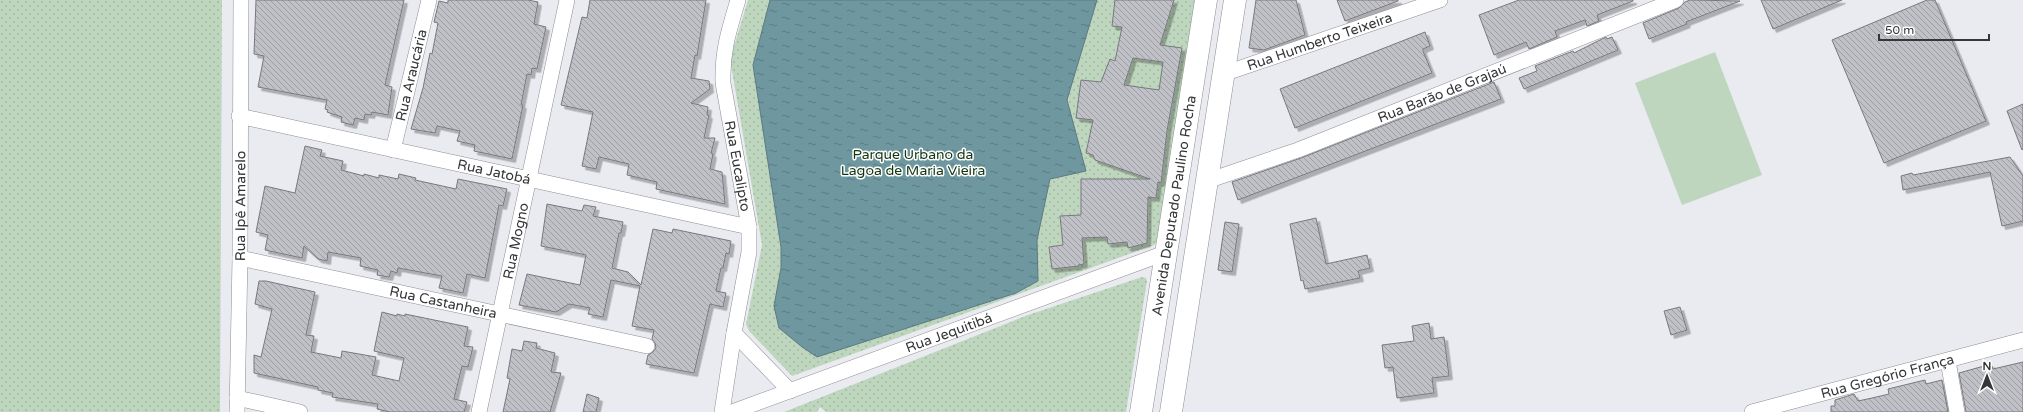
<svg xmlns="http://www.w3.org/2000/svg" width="2023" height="412" viewBox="0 0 2023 412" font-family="'Varela Round',sans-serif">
<defs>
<pattern id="green-dots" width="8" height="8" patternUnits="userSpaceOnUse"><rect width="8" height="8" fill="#bed6bd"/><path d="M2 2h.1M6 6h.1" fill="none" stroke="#a4b8a3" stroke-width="1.8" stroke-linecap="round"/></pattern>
<pattern id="water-ripples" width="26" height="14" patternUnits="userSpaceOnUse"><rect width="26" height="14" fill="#6e97a0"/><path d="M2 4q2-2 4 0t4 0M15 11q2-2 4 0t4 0" fill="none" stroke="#5b7c83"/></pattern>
<pattern id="building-back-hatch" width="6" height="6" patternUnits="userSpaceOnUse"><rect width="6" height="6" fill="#c0c1c7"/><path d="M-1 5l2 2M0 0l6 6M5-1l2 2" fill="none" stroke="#9d9ea3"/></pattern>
<filter id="shadow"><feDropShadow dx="3.5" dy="3.5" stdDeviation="0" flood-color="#0004"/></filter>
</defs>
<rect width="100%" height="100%" fill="#eaebf1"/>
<path fill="url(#green-dots)" d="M0,0H222L220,412H0Z
M748,0H1198L1162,238L1154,245L792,376L749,331L746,324L762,245L731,65V56Z
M1142,277L1146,278L1147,281L1126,412H826L820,407L817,412H784L1028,315Z"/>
<path fill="#bed6bd" d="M1715,52L1762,175L1682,205L1635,83Z"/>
<path fill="url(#water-ripples)" stroke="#5d7a81" d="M770,0H1097L1067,100L1086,171L1050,179L1037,240L1038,281L1016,293L817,357L802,347L779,328L774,306L781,268V247L753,65Z"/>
<path fill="url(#building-back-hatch)" stroke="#78787e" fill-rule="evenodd" filter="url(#shadow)" d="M256,0H404L385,85L392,87L388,115L372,112L371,115L365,114L364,120L355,118L353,125L341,122L342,117L327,112L328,110L325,109L327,100L258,87L264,56L254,54Z
M448,0H528L538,2L534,24L546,27L537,69L532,68L531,75L527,74L521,105H523L512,159L474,151L475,145L457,141L460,131L437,126L435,133L411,129L423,88L430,53L432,54L438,23L434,22L439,1L448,3Z
M590,0H706L697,56L695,55L691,78L709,81L710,89L691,103L708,107L707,115H709L704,138H715L711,153L713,154L710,169L722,172L725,204L656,189L657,182L627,175L629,164L599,157L596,169L582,166L593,112L561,105L582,17L587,18Z
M1115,0H1174L1160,45L1182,48L1167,131L1161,183L1158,182L1156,198L1148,197L1147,243L1128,248L1127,242L1108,244L1107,237L1082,238L1084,264L1078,265L1079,266L1052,269L1049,247L1063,245L1060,216L1081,215V179H1150L1095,160L1093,155L1086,153L1093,120L1076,118L1081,80L1101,82L1110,59L1115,61L1122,27L1112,26ZM1133,58L1163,62L1159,90L1124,85Z
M1256,0H1296L1305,35L1264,50L1249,48Z
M1337,0H1398V1L1345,21Z
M1519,0H1633V1L1597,15L1599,21L1587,26L1585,20L1555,31L1557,37L1529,49L1526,42L1494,55L1479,15Z
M1690,0L1740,1L1686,22L1687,24L1649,39L1643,23L1679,8L1685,2Z
M1761,0H1842L1773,29Z
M1927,0H1935L1986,121L1884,163L1832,40Z
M1425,32L1430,46L1423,49V51L1432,73L1295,128L1280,89Z
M1606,37L1607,39L1612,37L1618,50L1524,89L1519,78L1537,71L1535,66L1573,51L1574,53Z
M1494,82L1501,99L1238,200L1232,182L1301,158Z
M2023,104V149L2022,150L2007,111Z
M305,146L322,150L320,156L343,161L341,170L364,176V174L379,178V175L398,179L399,174L416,178L415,180L456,189L458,179L507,189L503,206L499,205L485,278L467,274L463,293L439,288L442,276L398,268L397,273L391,271L389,277L377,275L378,270L360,266L361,258L328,252L327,261L318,259L304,246L302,258L265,250L268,235L256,232L265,186L295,193Z
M2010,157L2023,176V221L2002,226L1990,172L1903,190L1901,176L1912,173L1913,175Z
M547,204L582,211L584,205L596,207L593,216L623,222L621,233H619L612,268L628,272L641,285L653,229L672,233L673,229L731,241L729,254L726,253L723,268H721L716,291L726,293L723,307L710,304L694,373L646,364L648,355L653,352L656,348L655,343L652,339L654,330L632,326L640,286L611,280L603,317L588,314L590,308L569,304L556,312L519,305L527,274L580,285L586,255L541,246Z
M1316,218L1326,264L1367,255L1370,268L1358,271L1360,278L1305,289L1303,280L1301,281L1290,224Z
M1225,222L1239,224L1232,272L1218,270Z
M259,281H266L315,292L306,335L314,336L311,352L341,358L342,351L376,357L372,375L399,381L404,358L374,351L382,312L397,316V314L405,316V314L468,327L464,346L473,347L468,367L462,366L454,399L467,402L464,412H390L377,409L378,404L332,397L333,393L318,390V387L254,373V355L261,357L272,309L255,304Z
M1680,307L1687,330L1671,335L1664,311Z
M1429,323L1431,339L1444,337L1449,376L1432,378L1434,393L1397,398L1393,367L1385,368L1382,345L1414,341L1412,326Z
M524,341L537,343L536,348L555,353L551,372L561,373L550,412H503L510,379L507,378L512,349L522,351Z
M2023,362V412H1966L1959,373L1991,364L1993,369Z
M1925,380L1926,384L1942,380L1948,412H1831V406H1835V400L1854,394L1858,401L1872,398L1889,394L1888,389Z
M587,394L599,398L596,412H583Z"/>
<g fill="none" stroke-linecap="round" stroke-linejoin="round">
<defs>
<g id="street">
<path id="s1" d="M738,0C729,30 722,51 723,83L749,227V252L734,333L790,391"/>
<path id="s2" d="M1223,74L1440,0"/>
<path id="s3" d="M239,116L749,227"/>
<path id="s4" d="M393,150L429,0"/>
<path id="s5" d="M1207,181L1298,150L1676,0"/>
<path id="s6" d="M240,258L647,346"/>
<path d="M1948,361L1957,412"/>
<path d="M237,398L300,412"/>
<path id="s7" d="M237,412L240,258L241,0"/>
<path id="s8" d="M479,412L567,0"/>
<path d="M722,412L734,333"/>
<path id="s9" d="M732,412L1165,253"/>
<path id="s10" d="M1752,412L2023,340"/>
</g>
<g id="primary">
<path id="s11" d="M1141,412L1206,0"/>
<path d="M1171,412L1235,0"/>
</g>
</defs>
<use href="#street" stroke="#8c8e93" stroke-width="16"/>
<use href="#primary" stroke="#8c8e93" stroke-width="23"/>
<use href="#street" stroke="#fff" stroke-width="15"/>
<use href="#primary" stroke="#fff" stroke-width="22"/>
</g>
<g text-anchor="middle" stroke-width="3" stroke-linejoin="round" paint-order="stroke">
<g font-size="14" fill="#353638" stroke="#fff">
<text dy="5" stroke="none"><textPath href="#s2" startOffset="102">Rua Humberto Teixeira</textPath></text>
<text dy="5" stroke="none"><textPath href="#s4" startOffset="77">Rua Araucária</textPath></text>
<text dy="5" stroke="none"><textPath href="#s5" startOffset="251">Rua Barão de Grajaú</textPath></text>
<text dy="5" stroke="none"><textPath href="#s1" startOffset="169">Rua Eucalipto</textPath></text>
<text dy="5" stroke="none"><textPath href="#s3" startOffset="261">Rua Jatobá</textPath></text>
<text dy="5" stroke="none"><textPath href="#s7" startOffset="206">Rua Ipê Amarelo</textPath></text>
<text dy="5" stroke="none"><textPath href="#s11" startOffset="209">Avenida Deputado Paulino Rocha</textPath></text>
<text dy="5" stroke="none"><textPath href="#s8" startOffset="175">Rua Mogno</textPath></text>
<text dy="5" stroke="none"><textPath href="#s6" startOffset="208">Rua Castanheira</textPath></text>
<text dy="5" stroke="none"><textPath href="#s9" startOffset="231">Rua Jequitibá</textPath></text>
<text dy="5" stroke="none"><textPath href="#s10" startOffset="140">Rua Gregório França</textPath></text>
</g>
<g font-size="14" fill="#103711" stroke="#fff">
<text x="913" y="159">Parque Urbano da<tspan x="913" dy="16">Lagoa de Maria Vieira</tspan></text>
</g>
</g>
<g transform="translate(1987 376)" stroke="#ffffff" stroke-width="3" paint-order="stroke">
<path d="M0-3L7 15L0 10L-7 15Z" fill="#353638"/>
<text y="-6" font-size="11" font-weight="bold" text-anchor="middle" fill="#353638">N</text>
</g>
<path d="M1879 34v6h110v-6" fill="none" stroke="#353638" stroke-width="2"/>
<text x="1885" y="34" font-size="12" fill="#353638" stroke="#ffffff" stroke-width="3" paint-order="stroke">50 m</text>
</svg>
